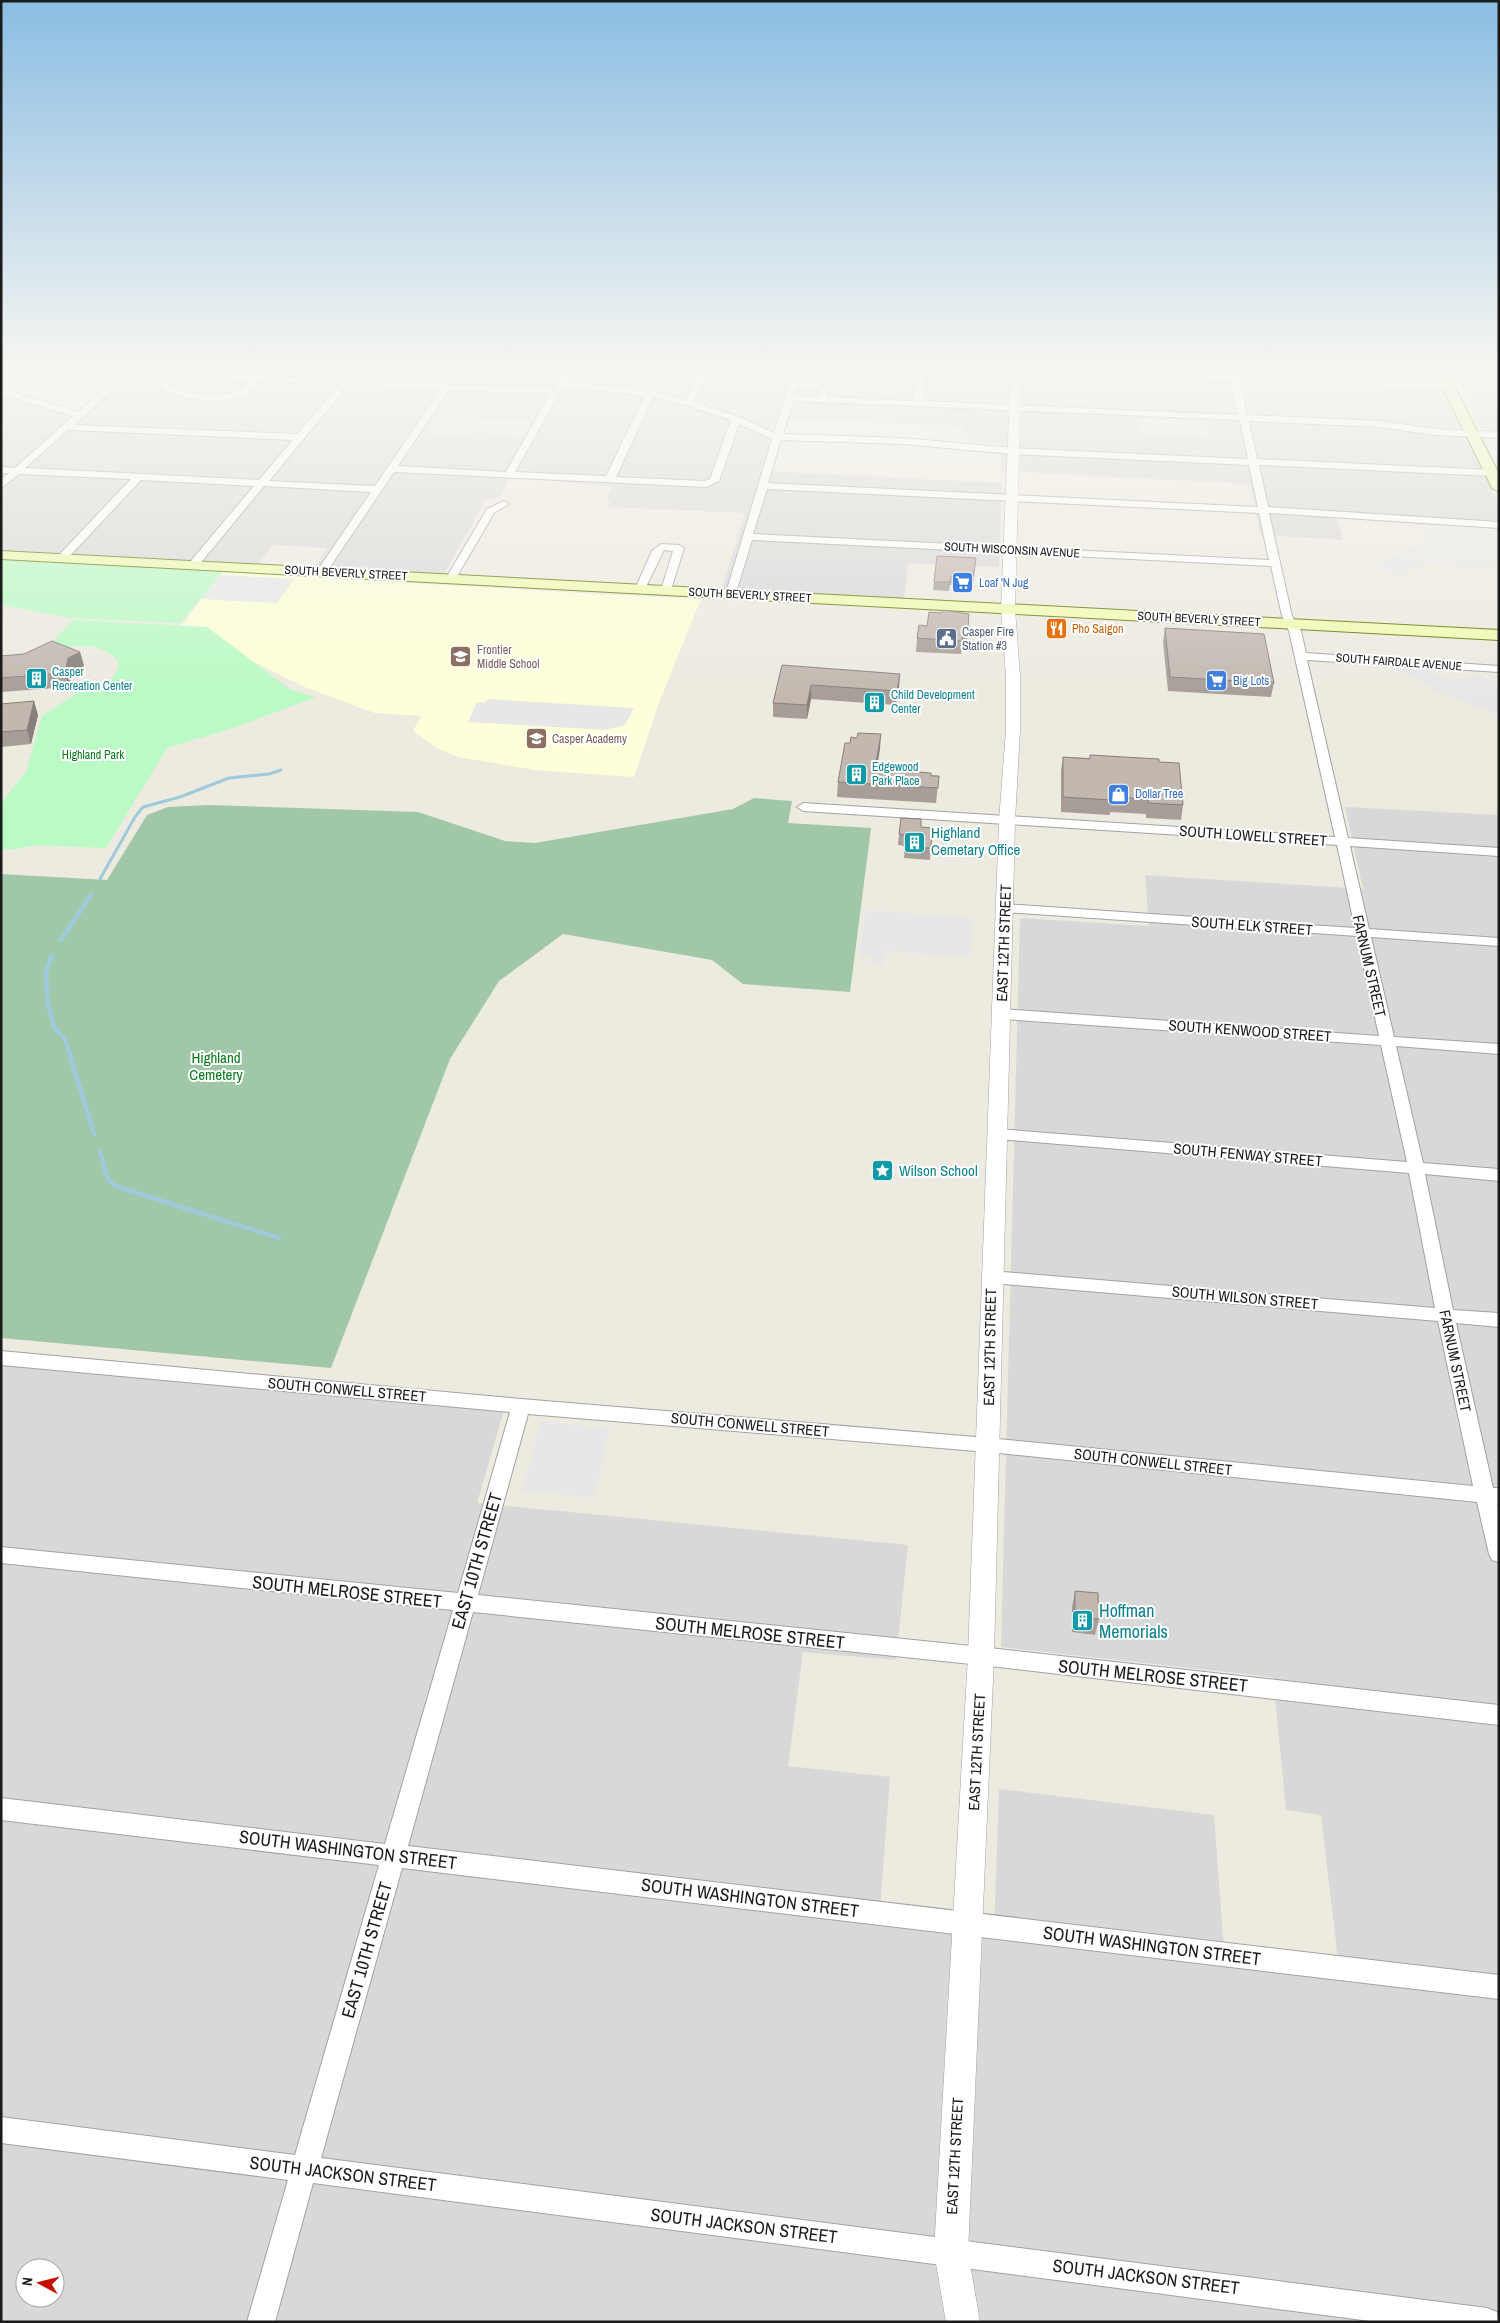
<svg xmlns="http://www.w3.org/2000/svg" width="1500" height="2323" viewBox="0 0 1500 2323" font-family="'Archivo Narrow',sans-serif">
<rect width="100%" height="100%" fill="#edeae0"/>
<path fill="#d9d8d8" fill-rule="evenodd" d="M132,372H1434L1499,505V522L1335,512L1343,540L1260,535L1250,484L1000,471L1002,444L973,442L960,426L777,418L761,471L1002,483L999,567L908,563L904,599L722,589L745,513L608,507L610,502L606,498L611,488L609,486L510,477L500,497L486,500L444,574L315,567L327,548L273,545L258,564L1,550V393L81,419Z
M1454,372H1499V431L1481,428Z
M1345,807L1499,815V2322H1V1360L504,1410L477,1503L908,1545L896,1660L803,1652L788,1766L890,1777L879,1922L994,1934L999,1789L1214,1815L1225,1965L1340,1977L1321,1815L1286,1810L1273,1677L1001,1647L1020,918L1149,926L1145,875L1363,889ZM25,2268H55V2298H25Z"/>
<path fill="#fcffd7" d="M222,572L615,595L701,599L659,703L634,777L535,770L458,757L437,748L413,731L421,716L375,713L307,688L181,626Z"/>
<path fill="#a1c7a9" d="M754,798L792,801L788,823L871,828L850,992L743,984L712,960L563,934L499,981L450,1059L331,1368L1,1338V874L107,880L147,815L168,807L208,805L418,812L505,841L535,843L733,809Z"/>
<path fill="#bafac4" d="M1,560H25L222,572L181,623L70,618L1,605Z
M73,620L207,627L291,690L316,697L236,727L167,748L106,848L34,845L17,849H1V803L26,772L42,716L79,692L105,690L118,669L119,662C101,640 69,645 44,651Z"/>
<path fill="#e7e7e7" d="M5,372H51L31,389L14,388L1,384V375Z
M436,417L532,421L522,437L488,436L489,433L475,432L474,435L425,433Z
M1138,419L1208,422L1211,437L1140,434Z
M1431,526L1499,530V571L1494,568L1455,567L1437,560L1399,576L1372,565L1429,541L1425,528H1431Z
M220,575L294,579L277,603L201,599Z
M1382,665L1418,667L1452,680L1468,679L1473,674L1499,684V716L1433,690L1431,685Z
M488,699L634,708L625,725L605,730L468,722L477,702L485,703Z
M866,910L973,918L970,957L885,951L883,965L870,964V958L859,957Z
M541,1421L610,1428L594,1498L522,1491Z"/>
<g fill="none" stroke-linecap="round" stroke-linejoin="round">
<path stroke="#9fcadc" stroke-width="3" d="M100,879L135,817L143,807L180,797L229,778L269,774L281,770"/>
<path stroke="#9fcadc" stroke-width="4.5" d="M61,940L91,895
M52,956L46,971L48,1004L54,1027L65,1039L94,1134
M100,1151L107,1178L115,1186L279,1238"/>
<defs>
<path id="minor" d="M122,372H173L473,386L482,372H490L481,386L553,389L563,372H571L566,382L650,391L686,400L699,372H707L694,402L739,417L774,433L793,372H801L798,383L821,385L828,392L827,397L913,401L919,372H927L922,401L1238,415L1231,381L1066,375L1062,372H1123L1449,384L1453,387L1452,389L1240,381L1247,415L1380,421L1435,429L1499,432V438L1435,435L1380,427L1249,421L1257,459L1491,470L1496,473L1491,476L1259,465L1268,507L1499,522V528L1269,513L1292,616L1301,631L1306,653L1499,666V672L1307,660L1348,838L1499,848V856L1350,846L1369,929L1499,938V946L1371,937L1394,1037L1499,1044V1054L1396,1046L1423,1163L1499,1169V1181L1425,1174L1453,1310L1499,1313V1327L1456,1323L1493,1488H1499V1504H1497L1499,1512V1562L1492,1560L1489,1554L1477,1502L988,1452L528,1414L478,1595L981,1647L1499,1705V1725L981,1665L473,1612L408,1846L1499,1975V1999L402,1868L321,2158L1487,2308L1497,2312L1499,2322H1378L313,2183L275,2322H247L288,2180L1,2143V2117L295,2155L379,1865L1,1820V1798L385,1844L453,1610L1,1563V1547L458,1593L510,1412L1,1365V1351L521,1399L988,1438L1473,1486L1438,1321L992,1283L986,1281L983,1277L986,1273L992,1271L1435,1308L1409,1173L998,1139L992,1138L990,1134L992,1130L998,1129L1407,1162L1381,1045L1002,1019L995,1014L1002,1009L1379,1036L1357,936L1005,912L998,908L1005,904L1355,928L1337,845L803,811L797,807L803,803L1335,837L1289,631L1282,616L1271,566L752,540L738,586L732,595H724L723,593L728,586L772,439L739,424L719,481L706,487L394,472L326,573L322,574L317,571L371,492L264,486L198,566L194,567L189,564L190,562L254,486L141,480L67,559H59V555L131,479L19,474L1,488V480L9,473H1V467L15,468L73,416L1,394V388L78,412ZM128,376L164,377L160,383L162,389C185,399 225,408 248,392C252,389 255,385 259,381L339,385L297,434L74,425ZM173,378L250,381C245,386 240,390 234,392C220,397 177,395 168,383ZM348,385L441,389L375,486L269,481ZM563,387L645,396L606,476L515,472ZM796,388L813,389L820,392L818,397L794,396ZM449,390L550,394L506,472L398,466ZM653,397L686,405L731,420L710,479L705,481L616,477ZM793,401L1240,420L1248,459L1013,448L902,438L783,434ZM68,430L293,440L259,480L25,468ZM781,440L902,444L1013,454L1249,465L1258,507L768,483ZM767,489L1259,513L1269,560L753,534Z
M504,501L509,504L494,513L455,580H447L446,578L487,509Z
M661,544L679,545L684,548L671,590L666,593L661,590L673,551L664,550L645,589L640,592L636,591L635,589L652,551Z"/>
<path id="tertiary" d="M1011,372H1021L1015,609L1020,676V730L1015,821L994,1656L968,2252L980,2322H946L934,2252L968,1656L999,821L1006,730V676L1001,609Z"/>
<path id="secondary" d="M1435,372H1447L1499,474V492L1492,488Z
M1,551L1499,630V640L1,559Z"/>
</defs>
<use href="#minor" stroke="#a2a2a2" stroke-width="2"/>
<use href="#tertiary" stroke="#a2a2a2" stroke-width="1"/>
<use href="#secondary" stroke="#5d7202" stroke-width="2"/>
<use href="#minor" fill="#fff" fill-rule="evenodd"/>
<use href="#tertiary" fill="#fff" fill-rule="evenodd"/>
<use href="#secondary" fill="#f1fab1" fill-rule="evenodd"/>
</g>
<path fill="#a79e97" d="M976,558L973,586L950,585L949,591L933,590L934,582Z
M969,614L967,642H963L961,654L916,652L917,638Z
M1165,628L1274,683L1271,697L1168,691L1163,642Z
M80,652L84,666L72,671L69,687L1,692V656Z
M782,665L899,688L896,705L811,699L807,719L773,717V703Z
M1,704L38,715L31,744L1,747Z
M880,748L877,769L939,776L936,803L837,797L838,782Z
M1090,755L1159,762L1183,805L1181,820L1146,818V814L1110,812V815L1061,812V771L1063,757L1090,758Z
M921,827L932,828L930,860L904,858L905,846L898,845L899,834Z
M1075,1591L1099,1619L1095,1635L1072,1632V1607Z"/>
<path fill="#88817b" d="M80,652L84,666L72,671L69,687L65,673L68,658Z
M900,674L899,688L896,705L897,691Z
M811,685V699L807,719V705Z
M34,701L38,715L31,744L27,730Z
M881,734L880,748L874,784L875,769Z"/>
<path fill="#c2b8b0" stroke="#88817b" d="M937,556L976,558L973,578L951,576L950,582H934Z
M943,610L969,614L968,629L964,628L962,641L917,638L919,625L927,626L929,612L942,613Z
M1165,628L1264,634L1274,683L1170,677Z
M52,641L80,652L68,658L65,673L1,678V656L24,654Z
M782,665L900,674L897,691L811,685L807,705L773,703Z
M34,701L27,730L1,732V704Z
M858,733L881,734L875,769L931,773V776H939L938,788L838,782L845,743H850L851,737L857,738Z
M1090,755L1159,759V762L1179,763L1183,805L1148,803V799L1112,797V800L1063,797V757L1090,759Z
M901,818L921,819V827L932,828L931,848L904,847L906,835L899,834Z
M1075,1591L1098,1593L1099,1619L1075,1617Z"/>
<linearGradient id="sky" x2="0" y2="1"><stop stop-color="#8bbde3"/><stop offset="0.53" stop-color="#f7f6f1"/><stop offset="1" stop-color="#f7f6f1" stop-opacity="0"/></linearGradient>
<rect width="1500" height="697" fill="url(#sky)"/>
<defs>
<symbol id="supermarket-square" viewBox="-11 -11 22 22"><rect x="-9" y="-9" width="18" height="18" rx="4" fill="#3f7fe0" stroke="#fff"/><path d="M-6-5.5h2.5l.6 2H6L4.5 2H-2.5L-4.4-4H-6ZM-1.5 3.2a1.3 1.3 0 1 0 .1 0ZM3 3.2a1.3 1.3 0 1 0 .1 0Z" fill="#fff"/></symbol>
<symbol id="restaurant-square" viewBox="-11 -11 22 22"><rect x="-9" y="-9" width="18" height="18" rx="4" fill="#e8710a" stroke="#fff"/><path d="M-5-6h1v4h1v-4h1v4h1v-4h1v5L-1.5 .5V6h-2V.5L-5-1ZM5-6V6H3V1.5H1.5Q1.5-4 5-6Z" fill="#fff"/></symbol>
<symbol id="civic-square" viewBox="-11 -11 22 22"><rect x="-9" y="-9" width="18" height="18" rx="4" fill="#5c6f8a" stroke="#fff"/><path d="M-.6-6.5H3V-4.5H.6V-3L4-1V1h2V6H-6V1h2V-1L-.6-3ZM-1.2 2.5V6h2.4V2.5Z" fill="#fff"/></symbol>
<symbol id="school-square" viewBox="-11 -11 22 22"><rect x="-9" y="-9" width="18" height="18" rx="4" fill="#8d6e63" stroke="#fff"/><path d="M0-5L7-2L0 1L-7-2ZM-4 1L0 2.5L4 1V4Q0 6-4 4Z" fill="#fff"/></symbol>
<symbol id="building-square" viewBox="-11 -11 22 22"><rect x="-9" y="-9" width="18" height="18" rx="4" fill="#0f9aa8" stroke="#fff"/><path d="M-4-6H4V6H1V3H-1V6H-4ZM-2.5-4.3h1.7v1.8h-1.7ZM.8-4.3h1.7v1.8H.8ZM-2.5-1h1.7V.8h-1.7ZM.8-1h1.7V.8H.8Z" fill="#fff"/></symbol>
<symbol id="shop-square" viewBox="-11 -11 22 22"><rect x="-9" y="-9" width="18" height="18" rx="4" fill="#3f7fe0" stroke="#fff"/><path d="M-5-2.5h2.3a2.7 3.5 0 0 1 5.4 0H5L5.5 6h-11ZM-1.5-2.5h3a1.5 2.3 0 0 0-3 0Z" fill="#fff"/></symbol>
<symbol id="sight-square" viewBox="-11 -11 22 22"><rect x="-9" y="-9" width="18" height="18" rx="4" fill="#0f9aa8" stroke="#fff"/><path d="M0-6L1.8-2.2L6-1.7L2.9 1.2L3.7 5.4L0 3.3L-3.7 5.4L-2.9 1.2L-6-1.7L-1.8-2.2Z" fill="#fff"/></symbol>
</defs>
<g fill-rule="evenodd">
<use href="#supermarket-square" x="950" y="570" width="25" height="25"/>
<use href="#restaurant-square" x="1044" y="616" width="25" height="25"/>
<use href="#civic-square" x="934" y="626" width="25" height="25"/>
<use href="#school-square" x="448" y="644" width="25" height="25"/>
<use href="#building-square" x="24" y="666" width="25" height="25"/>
<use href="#supermarket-square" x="1204" y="668" width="25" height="25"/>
<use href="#building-square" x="862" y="690" width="25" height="25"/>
<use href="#school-square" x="524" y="726" width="25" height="25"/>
<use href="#building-square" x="844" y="762" width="25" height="25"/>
<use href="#shop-square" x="1106" y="782" width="25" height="25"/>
<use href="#building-square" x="902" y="830" width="25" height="25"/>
<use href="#sight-square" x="870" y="1158" width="25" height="25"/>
<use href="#building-square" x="1070" y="1608" width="25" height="25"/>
</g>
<g text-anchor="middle" stroke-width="4" stroke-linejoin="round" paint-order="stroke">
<g font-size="12" fill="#1b1b1b" stroke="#fff">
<text transform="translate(1012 550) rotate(3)" y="4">SOUTH WISCONSIN AVENUE</text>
<text transform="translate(346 573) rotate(3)" y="4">SOUTH BEVERLY STREET</text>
<text transform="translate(750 595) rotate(3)" y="4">SOUTH BEVERLY STREET</text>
<text transform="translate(1199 619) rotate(3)" y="4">SOUTH BEVERLY STREET</text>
<text transform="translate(1399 662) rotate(4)" y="4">SOUTH FAIRDALE AVENUE</text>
</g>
<g font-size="12" fill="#366cbe" stroke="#fff" text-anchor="start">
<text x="979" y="587">Loaf 'N Jug</text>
<text x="1233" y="685">Big Lots</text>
<text x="1135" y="798">Dollar Tree</text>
</g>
<g font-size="12" fill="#c56008" stroke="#fff" text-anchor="start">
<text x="1072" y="633">Pho Saigon</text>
</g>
<g font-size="12" fill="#4e5e75" stroke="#fff" text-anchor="start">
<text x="962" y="636">Casper Fire<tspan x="962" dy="14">Station #3</tspan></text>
</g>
<g font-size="12" fill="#785e54" stroke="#fff" text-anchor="start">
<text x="477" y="654">Frontier<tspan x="477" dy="14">Middle School</tspan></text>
<text x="552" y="743">Casper Academy</text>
</g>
<g font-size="12" fill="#0d838f" stroke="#fff" text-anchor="start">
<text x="52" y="676">Casper<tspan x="52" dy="14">Recreation Center</tspan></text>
<text x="891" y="699">Child Development<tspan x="891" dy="14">Center</tspan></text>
<text x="872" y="771">Edgewood<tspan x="872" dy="14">Park Place</tspan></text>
</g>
<g font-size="12" fill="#097a1b" stroke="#fff">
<text x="93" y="759">Highland Park</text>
</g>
<g font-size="15" fill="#0d838f" stroke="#fff" text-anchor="start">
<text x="931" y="838">Highland<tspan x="931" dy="17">Cemetary Office</tspan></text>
<text x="899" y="1176">Wilson School</text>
</g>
<g font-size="15" fill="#1b1b1b" stroke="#fff">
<text transform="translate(1253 836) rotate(4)" y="5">SOUTH LOWELL STREET</text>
<text transform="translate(1252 926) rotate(4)" y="5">SOUTH ELK STREET</text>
<text transform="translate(1004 943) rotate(-88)" y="5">EAST 12TH STREET</text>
<text transform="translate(1369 966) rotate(77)" y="5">FARNUM STREET</text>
<text transform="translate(1250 1031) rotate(4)" y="5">SOUTH KENWOOD STREET</text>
<text transform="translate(1248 1155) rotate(5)" y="5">SOUTH FENWAY STREET</text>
<text transform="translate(1245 1298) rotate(5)" y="5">SOUTH WILSON STREET</text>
<text transform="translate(990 1347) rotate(-89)" y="5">EAST 12TH STREET</text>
<text transform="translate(1455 1361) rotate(78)" y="5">FARNUM STREET</text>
<text transform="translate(347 1390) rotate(5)" y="5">SOUTH CONWELL STREET</text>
<text transform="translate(750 1425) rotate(5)" y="5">SOUTH CONWELL STREET</text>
<text transform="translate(1153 1462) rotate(6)" y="5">SOUTH CONWELL STREET</text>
<text transform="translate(977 1752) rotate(-87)" y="5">EAST 12TH STREET</text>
<text transform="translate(955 2156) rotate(-87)" y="5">EAST 12TH STREET</text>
</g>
<g font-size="15" fill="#097a1b" stroke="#fff">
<text x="216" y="1063">Highland<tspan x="216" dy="17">Cemetery</tspan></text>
</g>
<g font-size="18" fill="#1b1b1b" stroke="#fff">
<text transform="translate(477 1561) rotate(-74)" y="6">EAST 10TH STREET</text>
<text transform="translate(347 1592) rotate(6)" y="6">SOUTH MELROSE STREET</text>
<text transform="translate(750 1633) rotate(6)" y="6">SOUTH MELROSE STREET</text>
<text transform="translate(1153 1676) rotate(6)" y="6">SOUTH MELROSE STREET</text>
<text transform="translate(348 1850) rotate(7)" y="6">SOUTH WASHINGTON STREET</text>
<text transform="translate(750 1898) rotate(7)" y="6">SOUTH WASHINGTON STREET</text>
<text transform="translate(1152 1946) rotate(7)" y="6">SOUTH WASHINGTON STREET</text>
<text transform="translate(367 1950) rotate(-74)" y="6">EAST 10TH STREET</text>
<text transform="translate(343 2174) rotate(7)" y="6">SOUTH JACKSON STREET</text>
<text transform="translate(744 2226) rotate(7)" y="6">SOUTH JACKSON STREET</text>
<text transform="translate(1146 2277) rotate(7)" y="6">SOUTH JACKSON STREET</text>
</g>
<g font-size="18" fill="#0d838f" stroke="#fff" text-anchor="start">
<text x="1099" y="1617">Hoffman<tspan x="1099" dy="21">Memorials</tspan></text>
</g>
</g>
<rect width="1500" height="2323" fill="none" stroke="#1b1b1b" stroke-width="5"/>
<g transform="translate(40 2283) rotate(277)"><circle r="24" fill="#ffffff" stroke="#a4a4a4"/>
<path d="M0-4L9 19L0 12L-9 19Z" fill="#c60f00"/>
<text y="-8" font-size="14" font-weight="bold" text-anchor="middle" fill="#1b1b1b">N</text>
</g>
</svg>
